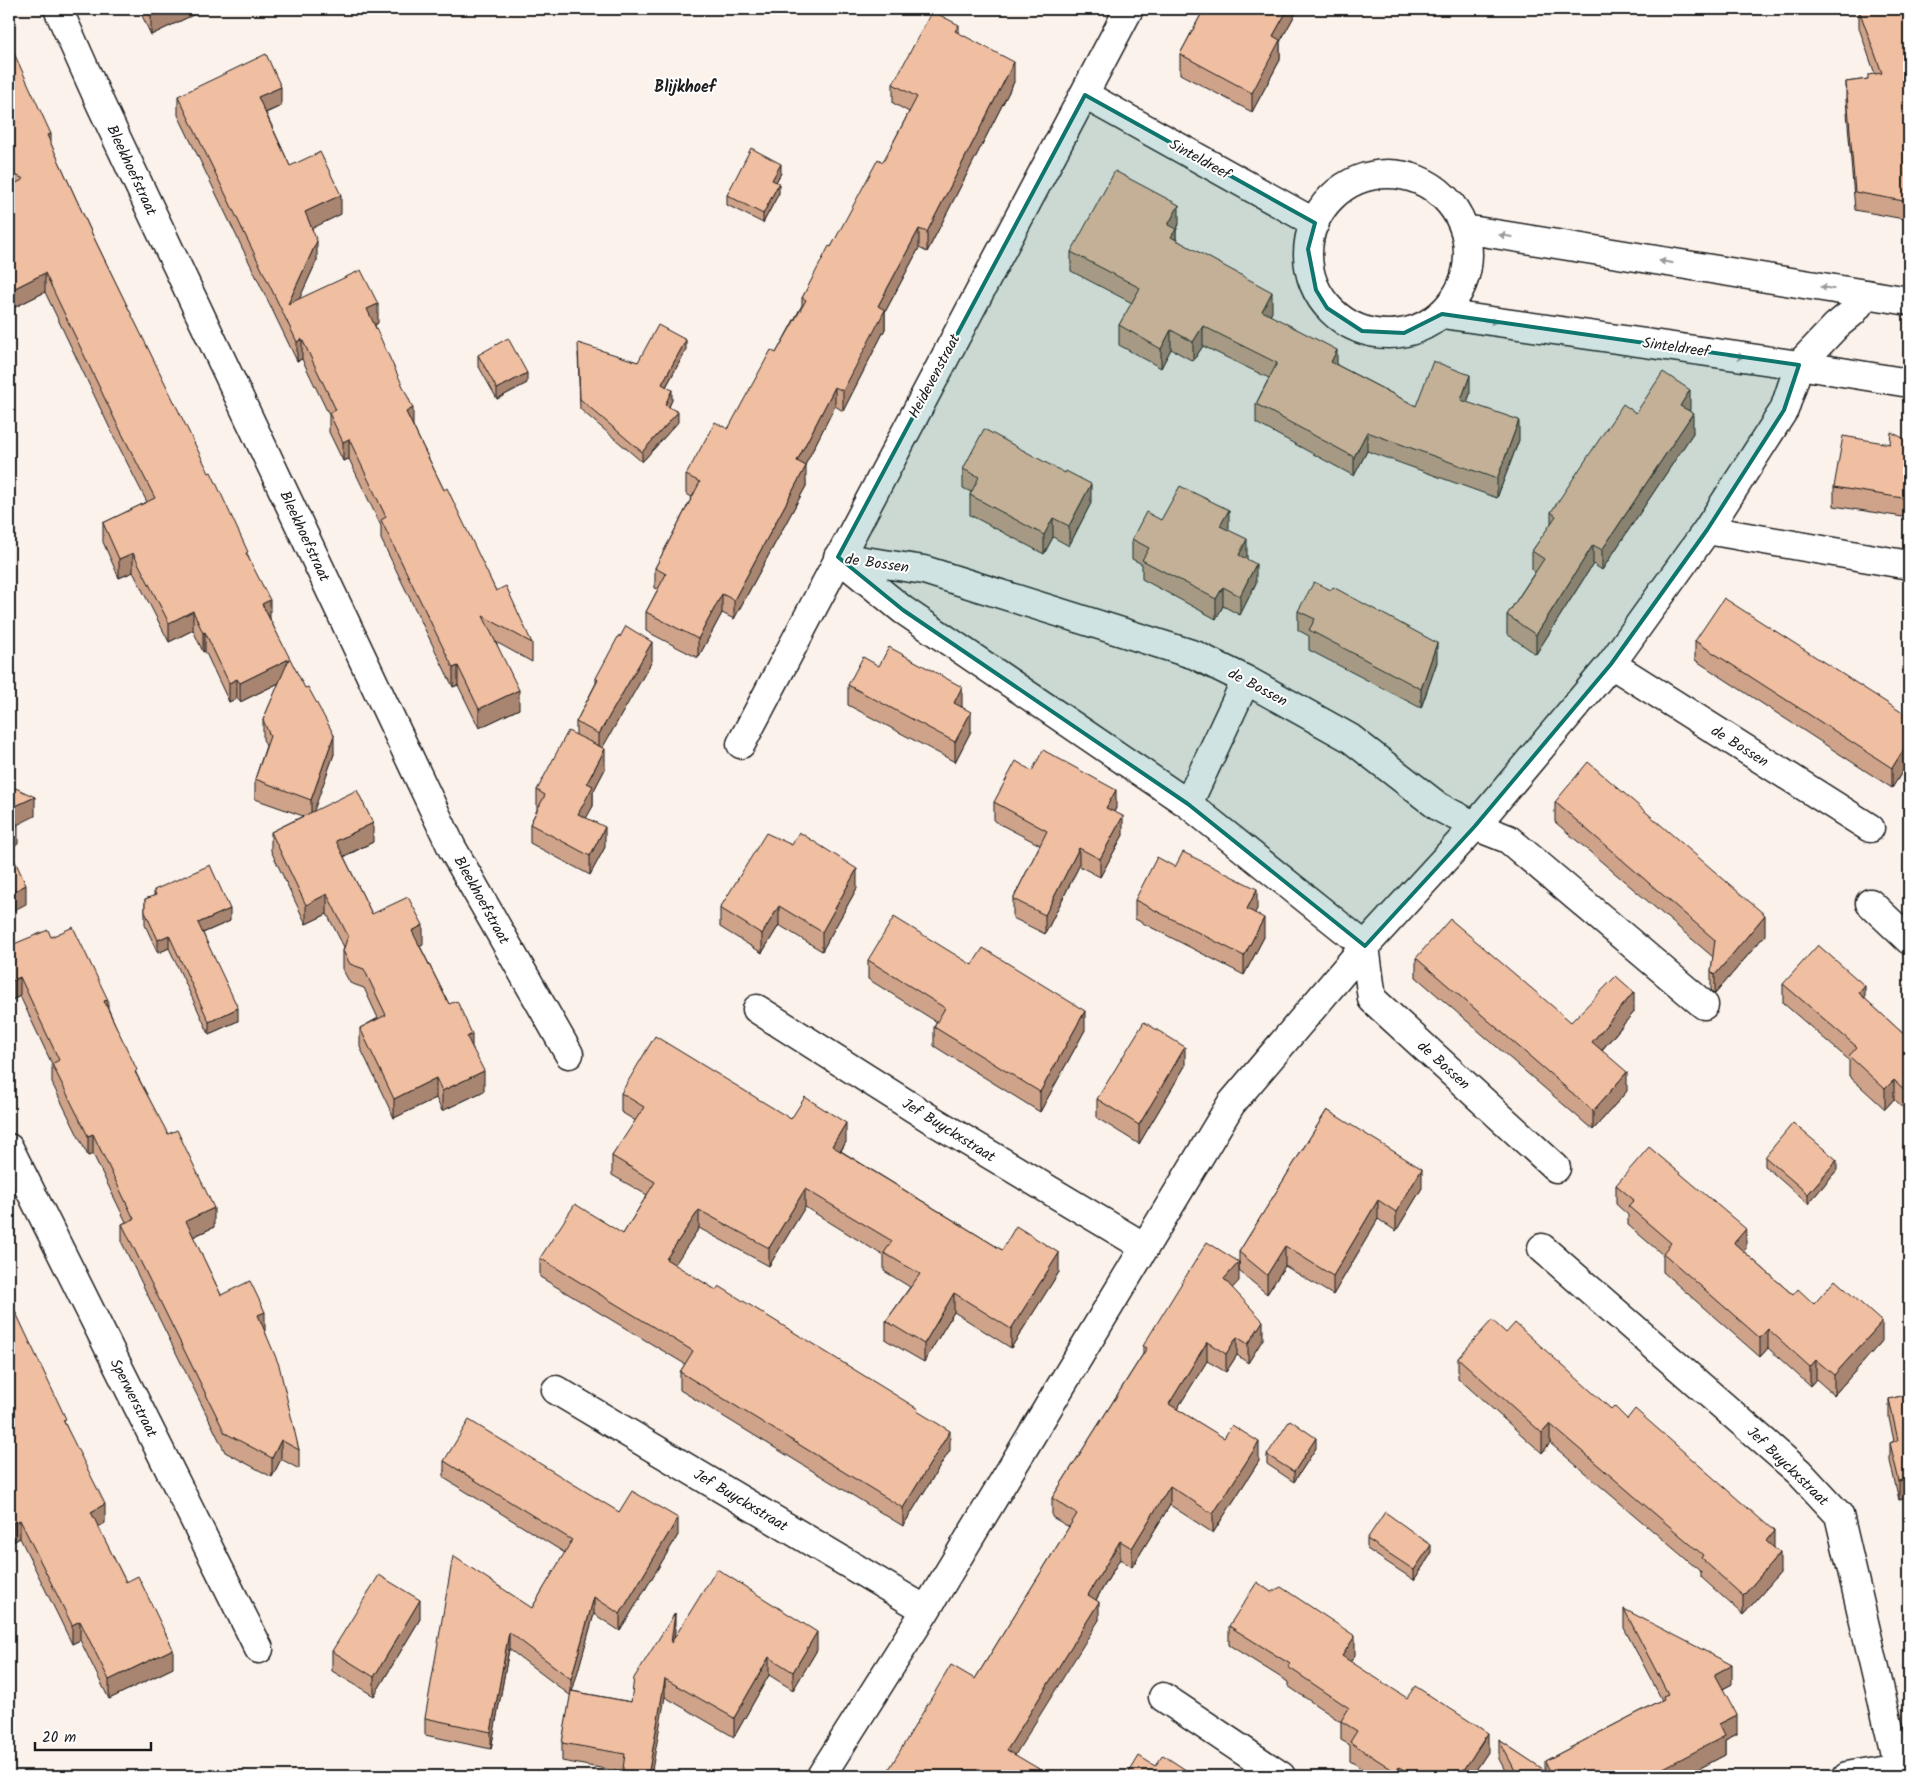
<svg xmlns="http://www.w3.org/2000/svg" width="1918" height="1785" viewBox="0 0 1918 1785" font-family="Kalam,sans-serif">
<rect width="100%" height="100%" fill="#fcf2ec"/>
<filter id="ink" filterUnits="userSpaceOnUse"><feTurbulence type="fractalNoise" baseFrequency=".02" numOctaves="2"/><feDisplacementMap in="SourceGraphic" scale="10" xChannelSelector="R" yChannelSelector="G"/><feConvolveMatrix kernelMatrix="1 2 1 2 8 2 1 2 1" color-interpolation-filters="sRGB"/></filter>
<g filter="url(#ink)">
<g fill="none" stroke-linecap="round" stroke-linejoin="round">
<defs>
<path id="minor" d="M58,9L101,105L452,848L569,1054
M1085,95L1315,223
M1308 254a80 80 0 1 1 160 0a80 80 0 1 1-160 0Z
M1464,229L1909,301
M1442,314L1799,365L1909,383
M1707,530L1909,565
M838,557L924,570L1195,655L1246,680L1350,738L1439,807L1475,826L1508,839L1704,1005
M838,557L903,610L1188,804L1365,946L1372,999L1556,1168
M1611,664L1870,828
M741,744L1129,9
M1188,804L1246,680
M1870,903L1909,940
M757,1009L937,1123L1143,1246
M9,1148L259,1649
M1542,1248L1799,1472L1839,1515L1900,1776
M556,1390L926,1610
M1163,1697L1281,1776
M821,1776L926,1610L1231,1104L1365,946L1475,826L1611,664L1707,530L1784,410L1799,365L1836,326L1853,312L1867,294
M1847,1776L1898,1767"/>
</defs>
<use href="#minor" stroke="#1c1c1c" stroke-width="31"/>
<use href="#minor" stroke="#fff" stroke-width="28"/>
</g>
<path fill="#cea38a" stroke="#1c1c1c" d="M139,9H197V13L151,35Z
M1204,9H1298L1280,42V60L1252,112L1180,74V54Z
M1909,9V220L1855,210L1846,100V82L1868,79L1875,74L1859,28V10Z
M959,33L1014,82L927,252L919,248L885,312V329L843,411L835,406L805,465L806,486L734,619L722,613L698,658L646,631V612L658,589L655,588V568L692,497L686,494V475L728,429L776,353L802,305V298L831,247L883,162L909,112L893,103V84Z
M9,48L51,144L94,238L248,556L270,619L334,754L313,811L373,842L344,857L372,914L423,945L420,946L449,1004L472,1048L484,1091L442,1111L436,1098L394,1118L360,1047V1028L378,1018L364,988L350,983L343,970V951L344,947L327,914L306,924L271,851V832L303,816L255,799V779L266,746L263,739V720L279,683L240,702L237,698L229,702L205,651L203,652L193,630L169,642L133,572L119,578L103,542V523L147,502L115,439L45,292L9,310Z
M178,96L281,106L266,113L290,166L341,214L312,228L317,260L299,299L378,323L375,325L413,426L444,490L496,591L532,643V662L496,642L519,709L479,728L458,685L453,687L381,539V526L349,459L343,461L329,432V415L302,359L297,361L178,115Z
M781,173L776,182L779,193L763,223L727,205V195Z
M1179,224L1176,231V239L1272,312L1270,315L1337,365L1416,406L1470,394L1467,402L1519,440L1497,498L1367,451L1354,476L1256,423V404L1269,378L1203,346L1193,361L1171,349L1161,368L1119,345V325L1132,303L1071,271V252Z
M686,350L666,387L672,400L669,407L678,422L642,462L580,409L578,353L638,362Z
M478,355L527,383L497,399L478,365Z
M1690,409L1689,411L1693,433L1602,570L1593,564L1536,654L1507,634V615L1535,572L1532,570V551L1551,524V512L1636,413Z
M1909,441V518L1834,506V487L1890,444Z
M963,469L1091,503L1069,546L1053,537L1044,554L970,515V495L971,492L963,488Z
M1161,520L1229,529L1228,530L1247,559L1256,583L1240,615L1223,606L1216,619L1142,579V564L1132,559V539Z
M1331,590L1437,662L1421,708L1309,650V636L1298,630V611Z
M1695,641L1909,717V761L1892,788L1695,660Z
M652,661L602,748L605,769L593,792V806L586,818L605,847L590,875L530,843V824L537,810V790L576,735V722L596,683V678Z
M879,666L962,706L971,731L955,762L848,705V685Z
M1032,771L1116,808L1114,812L1123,835L1100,877L1079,866L1045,934L1013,918V899L1040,845L994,821V802Z
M1555,802L1765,935L1715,994L1711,990V971L1713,957L1555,822Z
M792,845L857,888L822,951L779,925L762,953L720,927V908Z
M154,890L230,921L203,933L238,1021L209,1034L169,948L158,953L145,925V899L154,896Z
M1135,900L1257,909L1254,913L1264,937L1244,975L1135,919Z
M51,937L108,1008L137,1075L214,1227L193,1237L221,1295L265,1331L299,1450V1469L281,1459L272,1477L225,1452L122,1243V1224L126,1222L93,1154L88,1156L52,1083V1064L20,996L10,1001L9,999V946Z
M1416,958L1571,1022L1634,1012L1602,1050L1627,1091L1593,1130L1416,977Z
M868,960L972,965L1085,1030L1040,1112L934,1046V1027L937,1022L868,979Z
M1783,984L1865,999L1909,1039V1113L1894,1099L1885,1109L1849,1076V1060L1783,1003Z
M1185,1066L1139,1144L1097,1118V1099Z
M621,1093L791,1119L846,1142L841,1151L1002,1250L1059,1272L1011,1348L954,1312L924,1362L886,1340V1321L910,1287L884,1271V1256L805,1207L769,1266L699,1228L674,1265L918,1412L950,1450L903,1526L680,1390V1372L685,1364L540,1277V1258L623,1234L647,1195L612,1175V1156L636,1121L621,1112Z
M1327,1110L1422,1188L1396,1231L1378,1219L1333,1295L1285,1266L1267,1294L1239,1271V1252Z
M1765,1157L1837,1170L1808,1204L1765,1166Z
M1616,1185L1746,1249L1743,1251L1793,1295L1814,1304L1882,1341L1834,1395L1816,1379L1810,1386L1768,1348L1760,1357L1663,1272V1255L1628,1225V1215L1616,1204Z
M1239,1281L1232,1288L1263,1339L1248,1363L1237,1355L1226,1372L1207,1361L1177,1409L1259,1461L1213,1533L1170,1505L1132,1567L1120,1559L1096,1600L1099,1620L885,1776L975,1679L1069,1527L1052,1517V1498L1143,1354V1346Z
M9,1298L66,1426L105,1523L98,1527L126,1582L173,1668L109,1699L80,1640L72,1644L20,1538L13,1542L9,1534Z
M1506,1333L1611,1409L1627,1419L1774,1548L1780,1573L1743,1615L1701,1577V1572L1550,1443L1542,1453L1458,1378V1358Z
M1909,1394V1507L1907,1498L1899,1500L1890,1461V1443L1894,1441L1889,1418V1399Z
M1316,1448L1294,1482L1267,1464V1455Z
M444,1461L619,1512L678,1535L620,1631L594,1614L572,1691L631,1702L675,1631L674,1638L817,1650L793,1690L769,1675L734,1737L665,1697L622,1772L562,1761V1743L571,1696L509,1649L491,1749L425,1735V1718L532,1608L565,1553L444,1478Z
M1367,1539L1431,1554L1414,1580L1367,1549Z
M1624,1609L1732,1684L1723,1689L1737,1734L1725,1740V1755L1685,1776H1508L1499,1759V1740L1545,1771V1761L1662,1700L1624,1628Z
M420,1619L374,1696L332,1671V1651Z
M1229,1626L1355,1655L1350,1662L1488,1752L1472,1776H1374L1350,1761V1745L1341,1740V1722L1288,1686V1682L1229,1645Z"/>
<path fill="#a88571" stroke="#1c1c1c" d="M166,9H197V13L151,35V16Z
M1288,9H1298L1280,42V60L1252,112V93L1273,36Z
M959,25V44L955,31Z
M1014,62V82L927,252V232Z
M281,87V106L258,116V97Z
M51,134V153L47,135Z
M781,164V173L772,189V180Z
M779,183V193L763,223V214Z
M341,195V214L305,232V212Z
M1179,205V224L1176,231V248L1171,256L1168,225Z
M919,229V248L885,312V329L843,411V391L878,306Z
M317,241V260L288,324V304Z
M45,273V292L9,310V291Z
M1272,292V312L1262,331V311Z
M378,304V323L367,328V309Z
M1203,326V346L1193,361V342Z
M1171,330V349L1161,368V349Z
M302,339V359L297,361V342Z
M686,340V350L662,394V384Z
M1337,350V370L1331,362Z
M527,373V383L497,399V389Z
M1470,375V394L1461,419V400Z
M835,387V406L797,481V461Z
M672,390V400L665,415V405Z
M1690,390V409L1680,425V406Z
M413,408V428L406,412Z
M678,412V422L642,462V452Z
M1693,413V433L1602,570V550Z
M1519,420V440L1497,498V479Z
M1367,432V451L1354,476V457Z
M349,439V459L343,461V442Z
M806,466V486L734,619V600Z
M1091,484V503L1069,546V526Z
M1229,510V529L1220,545V526Z
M1053,518V537L1044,554V535Z
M1247,539V559L1239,574V555Z
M1593,545V564L1536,654V635Z
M133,553V572L119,578V559Z
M1256,564V583L1240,615V596Z
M1223,587V606L1216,619V599Z
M722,594V613L698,658V639Z
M270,600V619L262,604Z
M193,611V630L169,642V623Z
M205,632V651L203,652V633Z
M652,642V661L599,754V734Z
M1437,643V662L1421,708V689Z
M289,659V678L240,702V683Z
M458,666V685L453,687V668Z
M237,679V698L229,702V683Z
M962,687V706L954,722V703Z
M519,690V709L479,728V709Z
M971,712V731L955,762V742Z
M334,735V754L311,819V800Z
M1909,741V761L1892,788V768Z
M605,749V769L593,792V806L578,833V814L587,783Z
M1116,790V808L1106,826V808Z
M35,797V816L9,829V809Z
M1123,816V835L1100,877V859Z
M373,823V842L336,860V841Z
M18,825V844L9,849V830Z
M605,827V847L590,875V856Z
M1079,848V866L1045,934V915Z
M857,869V888L822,951V932Z
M26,885V904L9,913V894Z
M1257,889V909L1247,928V909Z
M327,894V914L306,924V905Z
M779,906V925L762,953V934Z
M230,909V921L198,935V923Z
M1765,915V935L1715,994V975Z
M1264,918V937L1244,975V956Z
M423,925V945L412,950V931Z
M169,935V948L158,953V940Z
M20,977V996L10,1001V982Z
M1865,986V1005L1859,993Z
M1634,992V1012L1592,1061V1042Z
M108,1000V1019L104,1001Z
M238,1008V1021L209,1034V1022Z
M1085,1011V1030L1040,1112V1092Z
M472,1034V1054L467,1037Z
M1185,1047V1066L1139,1144V1125Z
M484,1071V1091L442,1111V1091Z
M1627,1072V1091L1593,1130V1111Z
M436,1078V1098L394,1118V1099Z
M1894,1080V1099L1885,1109V1089Z
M846,1123V1142L832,1164V1146Z
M93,1134V1154L88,1156V1136Z
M1837,1160V1170L1808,1204V1194Z
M1422,1169V1188L1396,1231V1212Z
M805,1189V1207L769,1266V1248Z
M1378,1200V1219L1333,1295V1276Z
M214,1208V1227L186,1240V1221Z
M699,1210V1228L666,1278V1259Z
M1746,1229V1249L1734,1262V1243Z
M1285,1246V1266L1267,1294V1275Z
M1059,1253V1272L1011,1348V1329Z
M1239,1262V1281L1224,1297V1279Z
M954,1293V1312L924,1362V1344Z
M265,1312V1331L258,1334V1315Z
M1263,1321V1339L1248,1363V1344Z
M1882,1322V1341L1834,1395V1375Z
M1768,1329V1348L1760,1357V1338Z
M1237,1337V1355L1226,1372V1354Z
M1207,1342V1361L1169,1422V1404Z
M1816,1360V1379L1810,1386V1367Z
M1550,1424V1443L1542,1453V1433Z
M950,1431V1450L903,1526V1508Z
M1316,1438V1448L1294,1482V1472Z
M281,1440V1459L272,1477V1458Z
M1259,1442V1461L1213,1533V1514Z
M1907,1479V1498L1899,1500V1481Z
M1170,1486V1505L1132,1567V1548Z
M105,1504V1523L91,1531V1512Z
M678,1518V1535L620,1631V1614Z
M20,1520V1538L13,1542V1523Z
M1774,1531V1550L1766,1541Z
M1120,1541V1559L1088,1613V1595Z
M1431,1545V1554L1414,1580V1570Z
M1780,1553V1573L1743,1615V1596Z
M594,1597V1614L571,1696V1679Z
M420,1600V1619L374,1696V1677Z
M1099,1602V1620L1007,1768V1750Z
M675,1613V1631L671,1662V1643Z
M80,1621V1640L72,1644V1625Z
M509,1632V1649L491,1749V1732Z
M817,1632V1650L793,1690V1672Z
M1355,1636V1655L1342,1675V1656Z
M173,1649V1668L109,1699V1680Z
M769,1657V1675L734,1737V1718Z
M1732,1665V1684L1715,1693V1674Z
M665,1679V1697L651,1776H648Z
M1737,1715V1734L1725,1740V1755L1685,1776H1648L1719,1724Z
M1488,1733V1752L1472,1776H1460Z
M1399,1767V1776H1396V1772Z"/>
<path fill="#f0bea1" stroke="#1c1c1c" d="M148,9H166L151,16Z
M1204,9H1288L1273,36L1280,40L1252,93L1180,54Z
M1861,9H1909V202L1855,192L1846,82L1868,79V75L1882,73L1859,10Z
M932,11L959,25L955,31L1014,62L927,232L919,229L878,306L885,310L843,391L835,387L797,461L806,466L734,600L722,594L698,639L646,612L666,574L655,568L700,482L686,475L715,422L728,429L771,350L776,353L806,300L802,298L829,246L831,247L878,159L883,162L917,97L893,84Z
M9,48L11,52L13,51L51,134L47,135L94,238L209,473L211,472L248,552L246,553L270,600L262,604L305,688L308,687L334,735L311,800L255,779L270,736L263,720L289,659L240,683L237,679L229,683L205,632L203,633L193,611L169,623L133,553L119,559L103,523L155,498L115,420L45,273L9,291V187L24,179L9,172Z
M266,54L281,87L258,97L290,166L320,152L341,195L305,212L317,241L288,304L361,270L378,304L367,309L413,408L406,412L444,490L447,488L496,591L506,586L532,643L483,616L519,690L479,709L458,666L453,668L381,520L386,517L349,439L343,442L329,413L336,410L302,339L297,342L178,96Z
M751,148L781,164L772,180L779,183L763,214L727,195Z
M1115,171L1179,205L1168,225L1176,229L1171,237L1272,292L1262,311L1337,350L1331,362L1416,406L1433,361L1470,375L1461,400L1519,420L1497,479L1367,432L1354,457L1256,404L1277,363L1203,326L1193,342L1171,330L1161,349L1119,325L1140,288L1071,252Z
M658,325L686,340L662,384L672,390L665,405L678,412L642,452L580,399L578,343L638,362Z
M508,338L527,373L497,389L478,355Z
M1663,372L1690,390L1680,406L1693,413L1602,550L1593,545L1536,635L1507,615L1544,559L1532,551L1556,516L1551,512L1623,404L1636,413Z
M984,429L1065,473L1066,471L1091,484L1069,526L1053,518L1044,535L970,495L979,477L963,469Z
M1891,432L1909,441V499L1834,487L1843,436L1890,444Z
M1180,486L1229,510L1220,526L1247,539L1239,555L1256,564L1240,596L1223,587L1216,599L1142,560L1149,548L1132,539L1146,512L1161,520Z
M1314,582L1331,590L1333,587L1437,643L1421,689L1309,630L1315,619L1298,611Z
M1724,598L1909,717V741L1892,768L1695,641Z
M626,626L652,642L599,734L576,722L598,680L596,678L619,635L620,637Z
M889,647L962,687L954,703L971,712L955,742L848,685L863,657L879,666Z
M568,731L605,749L587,783L593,786L578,814L605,827L590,856L530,824L545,795L537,790Z
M1043,750L1116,790L1106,808L1123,816L1100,859L1079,848L1045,915L1013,899L1047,831L994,802L1016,761L1032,771Z
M1588,762L1765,915L1715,975L1711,971L1715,940L1555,802Z
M9,785L35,797L9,809L18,825L9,830Z
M357,790L373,823L336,841L372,914L408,897L423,925L412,931L449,1004L457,1001L472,1034L467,1037L484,1071L442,1091L436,1078L394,1099L360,1028L386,1015L364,969L350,964L343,951L348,936L327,894L306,905L271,832Z
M799,832L857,869L822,932L779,906L762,934L720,908L766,833L792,845Z
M9,848L26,885L9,894Z
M1183,852L1257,889L1247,909L1264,918L1244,956L1135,900L1157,857L1175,867Z
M210,865L230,909L198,923L238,1008L209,1022L169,935L158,940L145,912V899L156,895L154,890Z
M894,917L972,965L983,948L1085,1011L1040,1092L934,1027L945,1008L868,960Z
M1450,919L1571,1022L1616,976L1634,992L1592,1042L1627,1072L1593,1111L1416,958Z
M73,927L108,1000L104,1001L137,1070L135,1072L168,1134L177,1130L214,1208L186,1221L221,1295L250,1281L265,1312L258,1315L279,1365L299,1450L281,1440L272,1458L225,1433L122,1224L134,1219L93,1134L88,1136L52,1064L59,1060L20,977L10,982L9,979V946L48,930L51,937Z
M1818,945L1865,986L1859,993L1909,1039V1094L1894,1080L1885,1089L1849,1056L1857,1047L1783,984Z
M1144,1022L1185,1047L1139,1125L1097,1099Z
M655,1036L791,1119L805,1097L846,1123L832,1146L1002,1250L1016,1226L1059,1253L1011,1329L954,1293L924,1344L886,1321L920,1274L884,1253L892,1241L805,1189L769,1248L699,1210L666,1259L716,1290L719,1286L918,1409L917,1411L950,1431L903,1508L680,1372L693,1351L540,1258L575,1204L623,1234L655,1182L612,1156L644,1107L621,1093Z
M1327,1110L1422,1169L1396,1212L1378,1200L1333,1276L1285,1246L1267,1275L1239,1252Z
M1793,1123L1837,1160L1808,1194L1765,1157Z
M1649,1147L1746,1229L1734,1243L1793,1295L1798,1289L1814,1304L1835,1280L1882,1322L1834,1375L1816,1360L1810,1367L1768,1329L1760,1338L1663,1253L1671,1243L1628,1206L1634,1200L1616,1185Z
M1207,1242L1239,1262L1224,1279L1263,1321L1248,1344L1237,1337L1226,1354L1207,1342L1169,1404L1224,1438L1232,1425L1259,1442L1213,1514L1170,1486L1132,1548L1120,1541L1088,1595L1099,1602L1007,1750L1051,1776H885L951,1665L975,1679L1077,1514L1052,1498L1147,1348L1143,1346Z
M9,1298L66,1419L63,1420L105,1504L91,1512L126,1582L138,1576L173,1649L109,1680L80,1621L72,1625L20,1520L13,1523L9,1515Z
M1492,1320L1506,1333L1515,1323L1611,1409L1614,1406L1627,1419L1635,1409L1774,1531L1766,1541L1780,1553L1743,1596L1701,1558L1703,1555L1550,1424L1542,1433L1458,1358Z
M1909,1394V1488L1907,1479L1899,1481L1890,1443L1898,1440L1889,1399Z
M469,1420L619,1512L632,1491L678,1518L620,1614L594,1597L571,1679L509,1632L491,1732L425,1718L453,1556L532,1608L572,1540L444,1461Z
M1290,1420L1316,1438L1294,1472L1267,1455Z
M1385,1512L1431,1545L1414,1570L1367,1539Z
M717,1569L817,1632L793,1672L769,1657L734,1718L665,1679L648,1776H622L625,1754L562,1743L571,1691L631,1702L634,1678L675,1613L671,1643Z
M379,1575L420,1600L374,1677L332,1651Z
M1257,1582L1271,1592L1281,1587L1355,1636L1342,1656L1407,1698L1415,1686L1488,1733L1460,1776H1427L1420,1772L1418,1776H1414L1399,1767L1396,1772L1350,1742L1357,1731L1341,1721L1349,1708L1288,1667L1290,1664L1229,1626Z
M1624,1609L1732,1665L1715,1674L1737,1715L1719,1724L1725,1736L1648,1776H1518L1499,1740L1552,1775L1545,1761L1664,1699L1663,1696L1668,1694Z
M1163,1755L1195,1776H1127L1139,1756L1155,1766Z"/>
<defs><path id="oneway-solid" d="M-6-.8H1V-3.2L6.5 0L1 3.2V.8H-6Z" transform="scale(1.25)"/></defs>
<g fill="#999">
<use href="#oneway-solid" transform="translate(1506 236) rotate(-171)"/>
<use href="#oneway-solid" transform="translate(1666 262) rotate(-171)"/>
<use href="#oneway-solid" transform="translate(1827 288) rotate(-171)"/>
<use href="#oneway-solid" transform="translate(1490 321) rotate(8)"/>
<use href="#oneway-solid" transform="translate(1737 356) rotate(8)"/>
</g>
</g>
<path fill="#0f766e" fill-opacity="0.2" stroke="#0f766e" stroke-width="4" stroke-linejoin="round" d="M1085,95L1315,223L1308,249L1316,290L1327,308L1362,331L1404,333L1442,314L1799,365L1784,410L1707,530L1611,664L1475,826L1365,946L1188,804L903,610L838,557Z"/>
<g text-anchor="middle" stroke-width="4" stroke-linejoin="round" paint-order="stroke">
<g font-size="15" fill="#1c1c1c" stroke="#fff">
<text transform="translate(1200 159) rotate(29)" y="5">Sinteldreef</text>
<text transform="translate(132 170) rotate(65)" y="5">Bleekhoefstraat</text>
<text transform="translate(1676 347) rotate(8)" y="5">Sinteldreef</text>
<text transform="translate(934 376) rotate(-62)" y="5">Heidevenstraat</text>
<text transform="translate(305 536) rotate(65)" y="5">Bleekhoefstraat</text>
<text transform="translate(877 563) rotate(8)" y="5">de Bossen</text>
<text transform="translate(1258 687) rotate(28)" y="5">de Bossen</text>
<text transform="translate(1740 746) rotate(32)" y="5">de Bossen</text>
<text transform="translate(482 900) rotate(61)" y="5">Bleekhoefstraat</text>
<text transform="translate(1444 1065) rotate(42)" y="5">de Bossen</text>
<text transform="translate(949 1130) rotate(32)" y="5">Jef Buyckxstraat</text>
<text transform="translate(134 1398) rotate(63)" y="5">Sperwerstraat</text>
<text transform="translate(1788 1466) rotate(44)" y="5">Jef Buyckxstraat</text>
<text transform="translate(741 1500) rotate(31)" y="5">Jef Buyckxstraat</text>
</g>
<g font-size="16" font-weight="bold" fill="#1c1c1c" stroke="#fff">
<text x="685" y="92">Blijkhoef</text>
</g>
</g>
<rect width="1918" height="1785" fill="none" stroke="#fff" stroke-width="30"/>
<rect x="15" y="15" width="1888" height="1755" fill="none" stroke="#1c1c1c" stroke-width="2" filter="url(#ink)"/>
<path d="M35 1742v8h116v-8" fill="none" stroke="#1c1c1c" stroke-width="2.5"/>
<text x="42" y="1742" font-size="15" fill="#1c1c1c" stroke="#ffffff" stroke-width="4" paint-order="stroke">20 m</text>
</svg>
